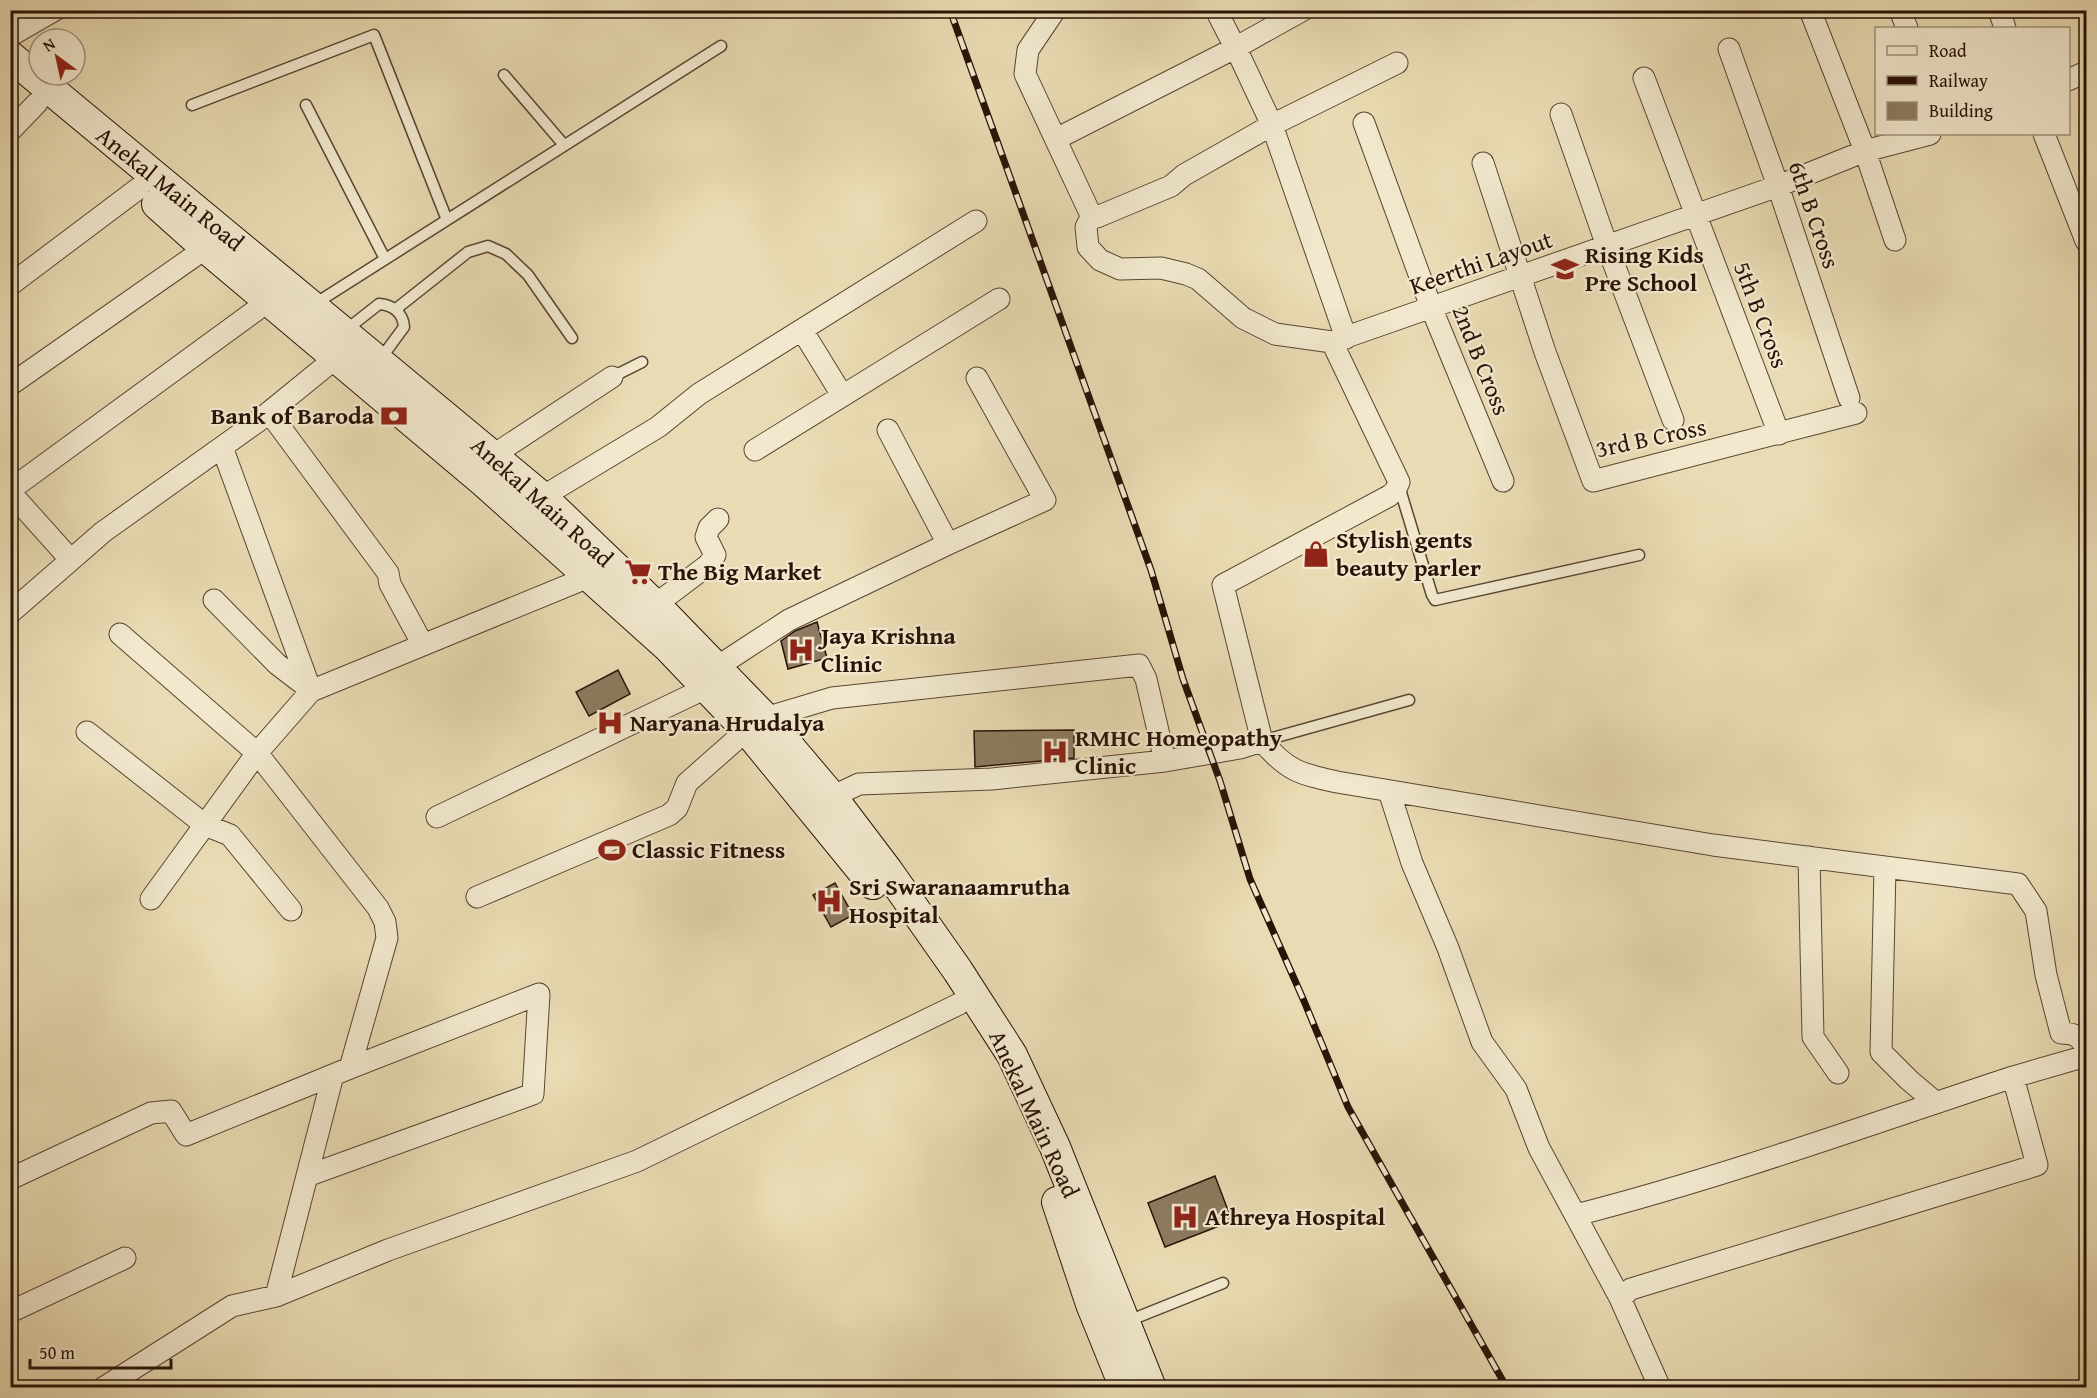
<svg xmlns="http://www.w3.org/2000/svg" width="2097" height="1398" viewBox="0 0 2097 1398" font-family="'Gentium Book Plus',serif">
<rect width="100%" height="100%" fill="#e9dbb3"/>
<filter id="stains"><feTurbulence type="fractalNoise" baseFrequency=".00333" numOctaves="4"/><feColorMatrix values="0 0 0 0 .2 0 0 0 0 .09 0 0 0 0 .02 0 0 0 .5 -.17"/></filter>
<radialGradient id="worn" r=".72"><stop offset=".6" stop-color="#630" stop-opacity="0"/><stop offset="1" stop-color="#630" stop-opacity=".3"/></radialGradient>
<path fill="#8c7b60" stroke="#281307" stroke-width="1.5" d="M817,622L827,658L788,669L781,641L795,631Z
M618,670L630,694L589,716L576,692Z
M1074,730V758L975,767L974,731Z
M835,883L853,915L831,927L813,895Z
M1215,1176L1232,1221L1165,1247L1148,1203Z"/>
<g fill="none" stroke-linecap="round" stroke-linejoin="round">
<defs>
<path id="service" d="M504,75L564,145
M192,105L374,35L447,220
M306,105L385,259
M313,305L721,46
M396,309L468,252L488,246L506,254L528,275L572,338
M346,330L379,304C393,305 403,313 404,327L379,361
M612,377L642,362
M1399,486L1432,595L1435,600L1639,555
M1262,741L1409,700
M1128,1321L1223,1283"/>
<path id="minor" d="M1055,10L1028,50L1025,74L1089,211L1092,216L1097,217L1171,186L1184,175L1272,125L1397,63
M1216,10L1241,59L1272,125L1346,338
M1810,10L1865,151L1895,240
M1900,10L1907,28
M1999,10L2005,28
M10,36L55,10
M1729,49L1778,186L1849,398
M1644,78L1779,434
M2068,80L2086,72
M1561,114L1607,246L1673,420
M1364,123L1431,307L1503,481
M10,131L37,103
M2044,134L2086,241
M1056,139L1235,48L1303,10
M1483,163L1545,352L1593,481L1856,413
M1092,216L1086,227L1088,247L1100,260L1120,269L1161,268L1186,274L1198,279L1243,318L1275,334L1332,342
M10,285L139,188
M802,330L842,395
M10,385L206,248
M269,412L388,573L390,584L423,645
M222,447L311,691
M755,450L999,299
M483,464L492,456L612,377
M10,490L270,300
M10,492L70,559
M542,497L658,427L699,394L976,221
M948,544L1045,500L977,378
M214,600L277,664L311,690
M655,605L708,565L715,555L706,537L709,528L718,519
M10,613L103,532L257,422L337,357
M717,667L789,620L948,544L888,430
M765,718L832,698L1139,665L1146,679L1165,761
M87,732L205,825L230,835L291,910
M1262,741C1287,771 1300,774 1337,782L1713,845L2018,884L2036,911L2046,975L2061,1033C2075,1033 2082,1037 2086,1050
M1389,791L1412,863L1448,948L1482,1042L1516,1089L1539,1148L1620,1298
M821,802L859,784L992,779L1165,761L1240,748L1262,741L1223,585L1389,496L1395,491L1399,482L1332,342L1778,186L1865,151L1930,134
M437,817L706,688
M1809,857L1813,1037L1838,1073
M1885,867L1881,1052L1909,1080L1935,1102
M477,897L669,815L677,808L687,783L747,730
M151,899L257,753L311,691L591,576
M307,1176L533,1094L539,994L350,1068
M10,1179L151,1113L171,1111L186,1135L350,1068L387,938L385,922L378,908L257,753L120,634
M1576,1215C1724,1177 1868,1125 2013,1077
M276,1296L333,1075
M10,1312L125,1258
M103,1388L232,1306L276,1296L388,1250L637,1161L959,1004
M1660,1388L1620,1298L1631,1289L2037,1165L2013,1077L2086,1056"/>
<path id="secondary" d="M10,56L542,497L664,614L765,718L831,796L887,870L958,971L1012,1055L1055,1147L1151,1388
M157,204L206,248L484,482L667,646L747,730L873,884
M1057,1202L1091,1304L1125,1388"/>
</defs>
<use href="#service" stroke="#584532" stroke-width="13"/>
<use href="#minor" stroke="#584532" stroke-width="23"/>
<use href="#secondary" stroke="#281307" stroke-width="32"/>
<use href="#service" stroke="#f1e8ce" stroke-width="10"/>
<use href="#minor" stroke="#f1e8ce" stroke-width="21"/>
<use href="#secondary" stroke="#f1e8ce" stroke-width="30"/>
<defs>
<path id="rail" d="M950,10L1151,570L1183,679L1220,781L1250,879L1304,1001L1348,1107L1507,1388"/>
</defs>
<use href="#rail" stroke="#281307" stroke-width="7"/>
<use href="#rail" stroke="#f1e8ce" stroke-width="4.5" stroke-dasharray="14" stroke-linecap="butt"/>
</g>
<defs>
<symbol id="school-bare" viewBox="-9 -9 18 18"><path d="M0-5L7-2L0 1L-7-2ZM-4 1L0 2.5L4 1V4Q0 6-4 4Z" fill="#8f2418" stroke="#f1e8ce" stroke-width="2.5" paint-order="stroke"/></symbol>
<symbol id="bank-bare" viewBox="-9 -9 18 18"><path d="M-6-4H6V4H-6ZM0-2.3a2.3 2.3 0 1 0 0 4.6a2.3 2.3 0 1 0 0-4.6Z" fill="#8f2418" stroke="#f1e8ce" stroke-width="2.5" paint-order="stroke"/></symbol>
<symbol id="shop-bare" viewBox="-9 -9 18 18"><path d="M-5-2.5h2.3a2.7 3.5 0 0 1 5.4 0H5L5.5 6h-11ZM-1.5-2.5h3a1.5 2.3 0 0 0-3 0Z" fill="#8f2418" stroke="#f1e8ce" stroke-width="2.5" paint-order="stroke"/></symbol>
<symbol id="supermarket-bare" viewBox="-9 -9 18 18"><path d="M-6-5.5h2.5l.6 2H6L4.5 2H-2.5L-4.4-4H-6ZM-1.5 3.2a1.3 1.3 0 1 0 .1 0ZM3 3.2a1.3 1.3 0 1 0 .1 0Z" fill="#8f2418" stroke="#f1e8ce" stroke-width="2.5" paint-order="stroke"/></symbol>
<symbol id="hospital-bare" viewBox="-9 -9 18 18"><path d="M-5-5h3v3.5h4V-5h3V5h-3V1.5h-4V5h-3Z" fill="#8f2418" stroke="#f1e8ce" stroke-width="2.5" paint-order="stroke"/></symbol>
<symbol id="stadium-bare" viewBox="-9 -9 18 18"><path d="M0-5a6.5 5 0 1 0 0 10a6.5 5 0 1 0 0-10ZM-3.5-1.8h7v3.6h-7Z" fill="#8f2418" stroke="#f1e8ce" stroke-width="2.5" paint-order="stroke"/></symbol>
</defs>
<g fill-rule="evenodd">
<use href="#school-bare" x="1546" y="250" width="38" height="38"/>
<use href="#bank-bare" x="375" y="397" width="38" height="38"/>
<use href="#shop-bare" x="1297" y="535" width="38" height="38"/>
<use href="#supermarket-bare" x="619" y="553" width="38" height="38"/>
<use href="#hospital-bare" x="782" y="631" width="38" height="38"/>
<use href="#hospital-bare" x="591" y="704" width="38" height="38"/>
<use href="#hospital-bare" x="1036" y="733" width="38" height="38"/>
<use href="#stadium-bare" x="593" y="831" width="38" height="38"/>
<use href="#hospital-bare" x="810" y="882" width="38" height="38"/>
<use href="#hospital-bare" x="1166" y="1198" width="38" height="38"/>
</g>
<g text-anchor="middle" stroke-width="4.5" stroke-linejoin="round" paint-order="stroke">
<g font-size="24" fill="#281307" stroke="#f1e8ce">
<text transform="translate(170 189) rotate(39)" y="8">Anekal Main Road</text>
<text transform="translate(1814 215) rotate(71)" y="8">6th B Cross</text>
<text transform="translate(1481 263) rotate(-19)" y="8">Keerthi Layout</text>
<text transform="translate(1761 315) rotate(69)" y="8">5th B Cross</text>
<text transform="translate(1481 360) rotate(68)" y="8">2nd B Cross</text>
<text transform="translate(1651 438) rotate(-12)" y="8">3rd B Cross</text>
<text transform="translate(542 502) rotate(42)" y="8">Anekal Main Road</text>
<text transform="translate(1034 1114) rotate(65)" y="8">Anekal Main Road</text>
</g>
<g font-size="24" font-weight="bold" fill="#281307" stroke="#f1e8ce" text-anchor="start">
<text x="1585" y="263">Rising Kids<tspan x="1585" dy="28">Pre School</tspan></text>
<text x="374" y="424" text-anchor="end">Bank of Baroda</text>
<text x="1336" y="548">Stylish gents<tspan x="1336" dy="28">beauty parler</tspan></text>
<text x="658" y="580">The Big Market</text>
<text x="821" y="644">Jaya Krishna<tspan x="821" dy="28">Clinic</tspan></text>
<text x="630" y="731">Naryana Hrudalya</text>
<text x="1075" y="746">RMHC Homeopathy<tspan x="1075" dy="28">Clinic</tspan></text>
<text x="632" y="858">Classic Fitness</text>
<text x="849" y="895">Sri Swaranaamrutha<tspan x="849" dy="28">Hospital</tspan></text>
<text x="1205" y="1225">Athreya Hospital</text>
</g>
</g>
<rect width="2097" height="1398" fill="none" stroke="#e9dbb3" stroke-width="36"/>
<rect x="12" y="12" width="2073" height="1374" fill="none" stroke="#281307" stroke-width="3"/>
<rect x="18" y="18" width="2061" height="1362" fill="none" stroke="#281307" stroke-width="1.5"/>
<rect x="1875" y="27" width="195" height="108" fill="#f1e8ce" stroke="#a1937e" stroke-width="1.5"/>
<rect x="1887" y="46" width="30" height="9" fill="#f1e8ce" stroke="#a1937e" stroke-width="1.5"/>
<text x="1929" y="57" font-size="18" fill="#281307">Road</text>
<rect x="1887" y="76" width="30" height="9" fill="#281307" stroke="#a1937e" stroke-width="1.5"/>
<text x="1929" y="87" font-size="18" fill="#281307">Railway</text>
<rect x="1887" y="102" width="30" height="18" fill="#8c7b60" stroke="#a1937e" stroke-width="1.5"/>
<text x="1929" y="117" font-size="18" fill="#281307">Building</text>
<g transform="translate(57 57) rotate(327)"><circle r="28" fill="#f1e8ce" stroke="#a1937e" stroke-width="1.5"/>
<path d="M0-4.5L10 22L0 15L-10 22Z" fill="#8f2418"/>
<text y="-9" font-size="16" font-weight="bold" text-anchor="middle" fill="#281307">N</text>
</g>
<path d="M30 1359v9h141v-9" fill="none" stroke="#281307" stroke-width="3"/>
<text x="39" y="1359" font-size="18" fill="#281307" stroke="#f1e8ce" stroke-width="4.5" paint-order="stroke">50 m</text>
<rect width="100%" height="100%" filter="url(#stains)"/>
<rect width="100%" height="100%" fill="url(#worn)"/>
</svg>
